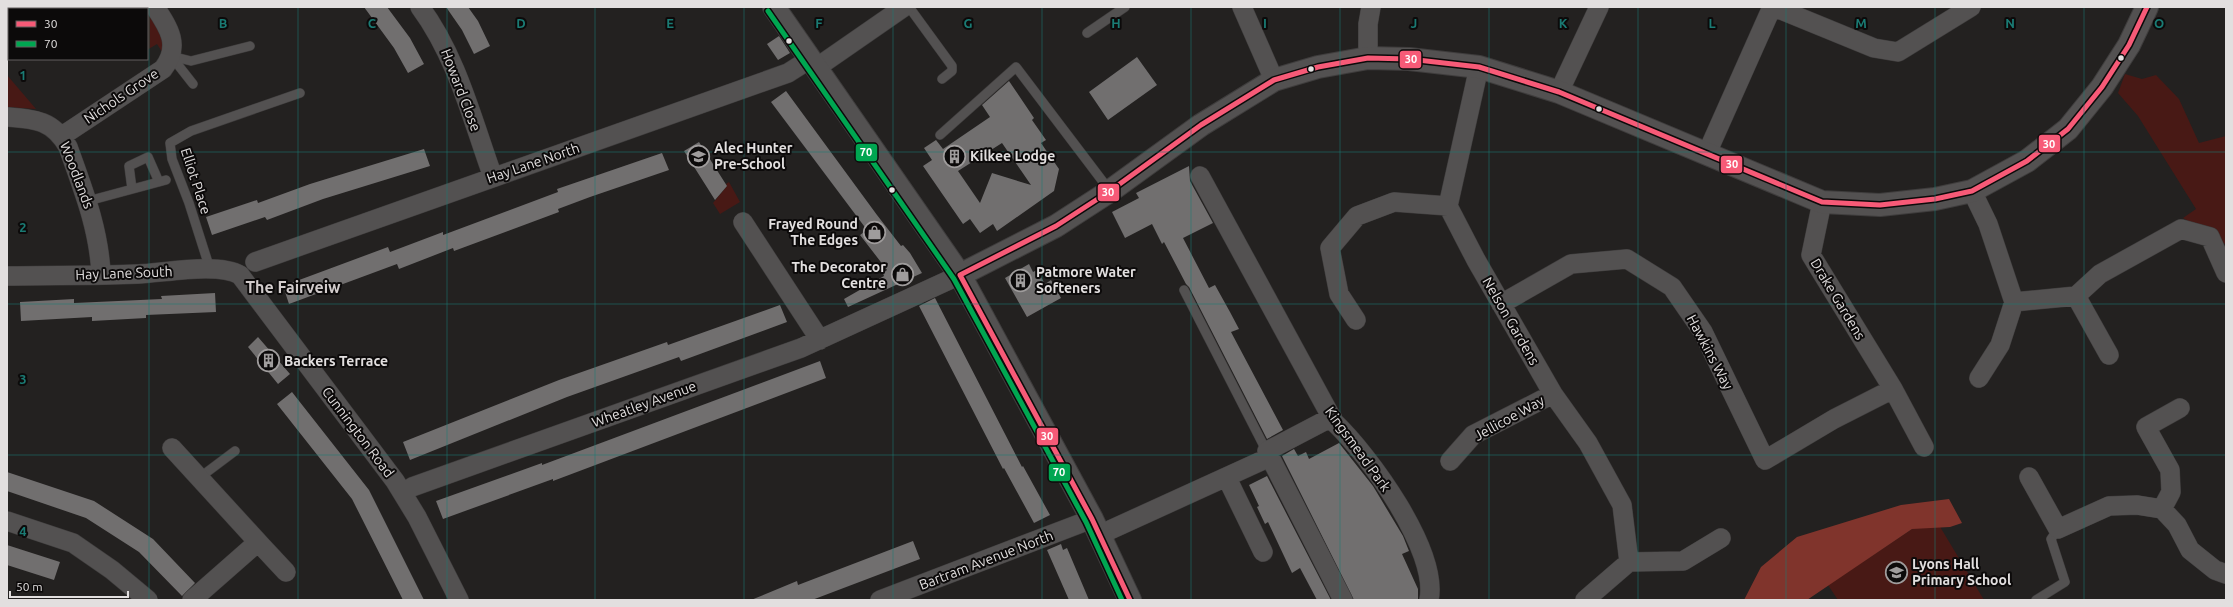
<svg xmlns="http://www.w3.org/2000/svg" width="2233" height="607" viewBox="0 0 2233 607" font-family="Ubuntu,sans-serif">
<rect width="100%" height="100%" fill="#232120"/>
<path fill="#481915" d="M137,7H147L165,34L164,55L157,44L147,50V9H133Z
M2125,74L2142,79L2156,75L2179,99L2199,143L2226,136L2225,244L2183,218L2196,209L2138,116L2118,93Z
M7,75L36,109L7,107Z
M729,182L740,202L720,214L713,203L727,186L726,184Z
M1933,515L1984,600H1838L1828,585Z"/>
<path fill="#80342c" d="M1949,499L1962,523L1950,527L1912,529L1807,600H1744L1761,567L1797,537L1901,505Z"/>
<path fill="#716f6f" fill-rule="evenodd" d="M364,7H387L410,38L424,64L408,73L394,48Z
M446,7H468L478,21L490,46L474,54L462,30Z
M779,36L790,53L778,60L767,44Z
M1137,57L1157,85L1108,120L1089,92Z
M1009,81L1034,118L1032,120L1046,140L1041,143L1059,169L1054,191L997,231L993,224L980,233L970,219L963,224L923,166L932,160L924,148L936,140L943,149L990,117L982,105ZM1002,143L1031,185L992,173L980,203L958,171Z
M786,91L877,215L901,246L903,245L910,253L922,273L848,307L844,299L884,276L883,273L887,270L860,235L867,230L771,102Z
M699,142L727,186L715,200L684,151Z
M424,149L430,166L323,199L267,220L265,217L212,235L206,217L257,200L258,203L310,184Z
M662,153L669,170L590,197L558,209L559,212L454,251L453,248L399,269L397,264L289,304L283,286L388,247L390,252L443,232V235L558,192L557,189Z
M1189,166L1190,181L1213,223L1183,238L1209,288L1215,285L1230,312L1239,329L1231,332L1283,430L1267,439L1189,287L1186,284L1164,242L1162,244L1152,224L1125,238L1112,212L1139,198L1136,193Z
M1029,264L1033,272L1037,270L1045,284L1051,280L1061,298L1027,317L1005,278Z
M215,293L216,312L146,315V318L92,321V317L21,321L20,302L74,299V303L162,299L161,296Z
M935,298L1022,467L1023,466L1050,515L1034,523L1004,468L1003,469L919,306Z
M780,305L787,322L681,361L679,357L567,397L410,460L403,442L559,380L667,342L668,345Z
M258,337L290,374L278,384L248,347Z
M820,361L826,378L553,481V479L443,519L436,501L542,463V465Z
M292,392L369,490L424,600H403L352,499L277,404Z
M1339,443L1373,486L1403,536L1409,551L1402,554L1418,589V600H1354L1282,456L1294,449L1298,456L1306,452L1309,459Z
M7,472L94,501L153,539L195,583L182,596L139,552L86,518L7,491Z
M1267,476L1331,600H1317L1300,568L1292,573L1268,522L1265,524L1257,507L1259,506L1249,485Z
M913,541L920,559L812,600H751L797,581L798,585Z
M1061,544L1063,550L1067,548L1089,600H1069L1047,550Z
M7,545L60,562L54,580L7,565Z"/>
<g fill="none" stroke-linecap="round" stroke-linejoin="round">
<defs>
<path id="service" d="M909,7L952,66V71L942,79
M120,9L125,7
M1087,33L1125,7
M171,56L191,61L250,46
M171,56L193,84
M940,135L1016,67L1110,191
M132,189L129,166L148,157L159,182
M88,201L166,180
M210,269L189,203L172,159L170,143L191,131L300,93
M1184,290L1267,452
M199,478L235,451
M2036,600L2065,582L2051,539L2058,529"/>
<path id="minor" d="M420,7C457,57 472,119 493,177
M1242,7L1274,80
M1774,7L1874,48L1898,52L1971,7
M1368,58V24L1371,7
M1479,67L1448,206L1476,260L1553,394L1588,443L1622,505L1629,562L1585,600
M816,68L904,7
M1559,92L1599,7
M7,117C35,119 53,120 68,147C83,189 99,229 101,274
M62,136L163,69C181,46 169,28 155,7
M1707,153L1772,7
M1200,176L1334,422C1369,455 1439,551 1429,600
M1972,191L1988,224L2014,302L2076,296L2100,274L2181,229L2210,237L2226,273
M1822,202L1811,255L1893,389L1924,447
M743,222L820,340
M255,262L788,73L810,59
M7,276C51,275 94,276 138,274C164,273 218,262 240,275L395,481L417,517L459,600
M2076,296L2109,355
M1501,304L1571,264L1627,259L1672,287L1703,332L1765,460L1834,419L1893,389
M1356,320L1339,294L1330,248L1357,216L1394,202L1448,206
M1979,378L2000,345L2014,302
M172,448L258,542L192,600
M1267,451L1332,417
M1450,461L1473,435L1553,394
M2029,477L2058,529L2109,506L2137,505L2162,509L2177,525L2190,550L2215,570L2226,574
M1227,478L1263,552
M412,487L801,348L960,275
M2162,509L2171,492L2170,470L2146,427L2180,408
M7,521L73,543L112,570L148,600
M1099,535L1270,457L1343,600
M258,542L286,572
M1629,562L1683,561L1721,538
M880,600L1092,519"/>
<path id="tertiary" d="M960,275L1056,226L1110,191L1201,125L1274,80L1318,67L1368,58L1409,59L1479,67L1559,92L1822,202L1880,205L1935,199L1972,191L2027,161L2068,129L2102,87L2129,45L2147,7"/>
<path id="secondary" d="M774,7L960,275L1092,519L1130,600"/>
</defs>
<use href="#service" stroke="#3f3d3d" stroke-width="10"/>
<use href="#minor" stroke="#3f3d3d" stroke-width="20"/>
<use href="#tertiary" stroke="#3f3d3d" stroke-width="24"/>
<use href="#secondary" stroke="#3f3d3d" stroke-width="24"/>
<use href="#service" stroke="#535151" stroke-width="9"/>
<use href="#minor" stroke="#535151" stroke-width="19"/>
<use href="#tertiary" stroke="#535151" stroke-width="22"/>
<use href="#secondary" stroke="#535151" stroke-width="22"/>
<defs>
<path id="bus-1" d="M960,275L1056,226L1110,191L1201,125L1274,80L1318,67L1368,58L1409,59L1479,67L1559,92L1822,202L1880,205L1935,199L1972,191L2027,161L2068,129L2102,87L2129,45L2147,7
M960,275L1092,519L1130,600"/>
<path id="bus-2" d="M768,11L954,279L1086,522L1122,600"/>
</defs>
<use href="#bus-1" stroke="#0c0a0a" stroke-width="8"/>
<use href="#bus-2" stroke="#0c0a0a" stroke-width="8"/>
<use href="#bus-1" stroke="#f75a77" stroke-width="5"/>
<use href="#bus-2" stroke="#00a651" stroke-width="5"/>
</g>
<path fill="none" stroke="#1a7b74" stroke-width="1" stroke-opacity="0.55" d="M149,7V600M298,7V600M447,7V600M595,7V600M744,7V600M893,7V600M1042,7V600M1191,7V600M1340,7V600M1489,7V600M1638,7V600M1786,7V600M1935,7V600M2084,7V600M7,152H2226M7,304H2226M7,455H2226"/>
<defs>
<symbol id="school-ring" viewBox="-11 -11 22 22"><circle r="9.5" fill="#0c0a0a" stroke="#9f9c9c" stroke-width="1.5"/><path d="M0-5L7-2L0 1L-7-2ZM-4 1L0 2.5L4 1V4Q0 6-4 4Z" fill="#9f9c9c"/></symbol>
<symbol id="building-ring" viewBox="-11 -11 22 22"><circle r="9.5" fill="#0c0a0a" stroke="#9f9c9c" stroke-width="1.5"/><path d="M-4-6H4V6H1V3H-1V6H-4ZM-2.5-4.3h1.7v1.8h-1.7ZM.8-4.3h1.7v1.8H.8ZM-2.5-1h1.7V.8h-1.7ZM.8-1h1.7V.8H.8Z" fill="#9f9c9c"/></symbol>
<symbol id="shop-ring" viewBox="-11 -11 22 22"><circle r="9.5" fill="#0c0a0a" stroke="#9f9c9c" stroke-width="1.5"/><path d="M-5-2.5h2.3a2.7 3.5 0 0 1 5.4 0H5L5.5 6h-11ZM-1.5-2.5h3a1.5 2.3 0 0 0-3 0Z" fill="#9f9c9c"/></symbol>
</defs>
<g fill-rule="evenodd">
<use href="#school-ring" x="686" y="144" width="25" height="25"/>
<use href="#building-ring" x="942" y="144" width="25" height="25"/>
<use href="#shop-ring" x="862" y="220" width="25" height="25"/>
<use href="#shop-ring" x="890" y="262" width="25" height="25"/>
<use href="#building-ring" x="1008" y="268" width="25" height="25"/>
<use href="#building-ring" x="256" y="348" width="25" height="25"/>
<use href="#school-ring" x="1884" y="560" width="25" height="25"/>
</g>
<g fill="#e2dfdf" stroke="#0c0a0a" stroke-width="1.5">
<circle cx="789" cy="41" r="3.5"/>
<circle cx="2121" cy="58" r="3.5"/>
<circle cx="1311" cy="69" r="3.5"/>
<circle cx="1599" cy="109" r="3.5"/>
<circle cx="892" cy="190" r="3.5"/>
</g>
<g text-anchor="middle" stroke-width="4" stroke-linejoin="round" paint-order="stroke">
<g font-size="14" fill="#e2dfdf" stroke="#0c0a0a">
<text transform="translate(461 90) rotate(69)" y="5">Howard Close</text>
<text transform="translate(121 96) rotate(-34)" y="5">Nichols Grove</text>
<text transform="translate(533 163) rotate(-19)" y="5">Hay Lane North</text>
<text transform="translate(77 175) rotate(69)" y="5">Woodlands</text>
<text transform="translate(196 181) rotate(72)" y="5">Elliot Place</text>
<text transform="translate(124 273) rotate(-2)" y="5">Hay Lane South</text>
<text transform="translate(1838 299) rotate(59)" y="5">Drake Gardens</text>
<text transform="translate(1511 321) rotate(60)" y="5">Nelson Gardens</text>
<text transform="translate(1710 352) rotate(62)" y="5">Hawkins Way</text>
<text transform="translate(644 404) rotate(-20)" y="5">Wheatley Avenue</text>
<text transform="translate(1509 418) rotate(-29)" y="5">Jellicoe Way</text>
<text transform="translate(358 432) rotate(53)" y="5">Cunnington Road</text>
<text transform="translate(1358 449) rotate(54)" y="5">Kingsmead Park</text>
<text transform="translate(986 560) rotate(-21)" y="5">Bartram Avenue North</text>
</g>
<g font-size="14" font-weight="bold" fill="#e2dfdf" stroke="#0c0a0a" text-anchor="start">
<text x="714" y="153">Alec Hunter<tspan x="714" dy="16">Pre-School</tspan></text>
<text x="970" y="161">Kilkee Lodge</text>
<text x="858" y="229" text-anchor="end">Frayed Round<tspan x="858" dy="16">The Edges</tspan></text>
<text x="886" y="272" text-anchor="end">The Decorator<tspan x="886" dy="16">Centre</tspan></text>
<text x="1036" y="277">Patmore Water<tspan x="1036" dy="16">Softeners</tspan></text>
<text x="284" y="366">Backers Terrace</text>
<text x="1912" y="569">Lyons Hall<tspan x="1912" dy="16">Primary School</tspan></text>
</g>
<g font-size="16" font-weight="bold" fill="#d2cccc" stroke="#0c0a0a">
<text x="293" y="293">The Fairveiw</text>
</g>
</g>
<g font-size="13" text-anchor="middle" font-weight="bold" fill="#1a7b74" stroke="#0c0a0a" stroke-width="4" stroke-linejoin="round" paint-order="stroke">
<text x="223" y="28">B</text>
<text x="372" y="28">C</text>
<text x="521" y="28">D</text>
<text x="670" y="28">E</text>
<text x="819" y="28">F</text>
<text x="968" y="28">G</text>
<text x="1116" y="28">H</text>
<text x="1265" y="28">I</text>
<text x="1414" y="28">J</text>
<text x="1563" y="28">K</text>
<text x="1712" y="28">L</text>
<text x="1861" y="28">M</text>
<text x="2010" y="28">N</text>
<text x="2159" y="28">O</text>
<text x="23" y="80">1</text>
<text x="23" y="232">2</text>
<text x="23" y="384">3</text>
<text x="23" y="536">4</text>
</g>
<g stroke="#0c0a0a" stroke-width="1.5">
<rect x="1399" y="50" width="23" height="19" rx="4" fill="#f75a77"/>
<rect x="2038" y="134" width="23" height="19" rx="4" fill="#f75a77"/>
<rect x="855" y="143" width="23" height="19" rx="4" fill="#00a651"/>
<rect x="1720" y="155" width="23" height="19" rx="4" fill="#f75a77"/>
<rect x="1097" y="183" width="23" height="19" rx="4" fill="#f75a77"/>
<rect x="1036" y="427" width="23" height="19" rx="4" fill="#f75a77"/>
<rect x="1048" y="463" width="23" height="19" rx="4" fill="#00a651"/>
</g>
<g font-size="11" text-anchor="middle" font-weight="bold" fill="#fff">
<text x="1411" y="63">30</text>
<text x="2049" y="148">30</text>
<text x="866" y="156">70</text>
<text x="1732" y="168">30</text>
<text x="1108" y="196">30</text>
<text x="1047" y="440">30</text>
<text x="1059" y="476">70</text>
</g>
<rect width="2233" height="607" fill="none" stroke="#e2dfdf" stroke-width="16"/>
<rect x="8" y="8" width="140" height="52" fill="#0c0a0a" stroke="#625f5f"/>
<rect x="16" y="21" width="20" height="6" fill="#f75a77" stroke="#625f5f"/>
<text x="44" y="28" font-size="12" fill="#e2dfdf">30</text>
<rect x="16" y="41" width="20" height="6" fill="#00a651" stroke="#625f5f"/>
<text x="44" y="48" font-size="12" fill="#e2dfdf">70</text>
<path d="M10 591v6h118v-6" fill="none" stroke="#e2dfdf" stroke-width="2"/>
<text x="16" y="591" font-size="12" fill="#e2dfdf" stroke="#0c0a0a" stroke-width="3" paint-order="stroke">50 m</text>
</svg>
